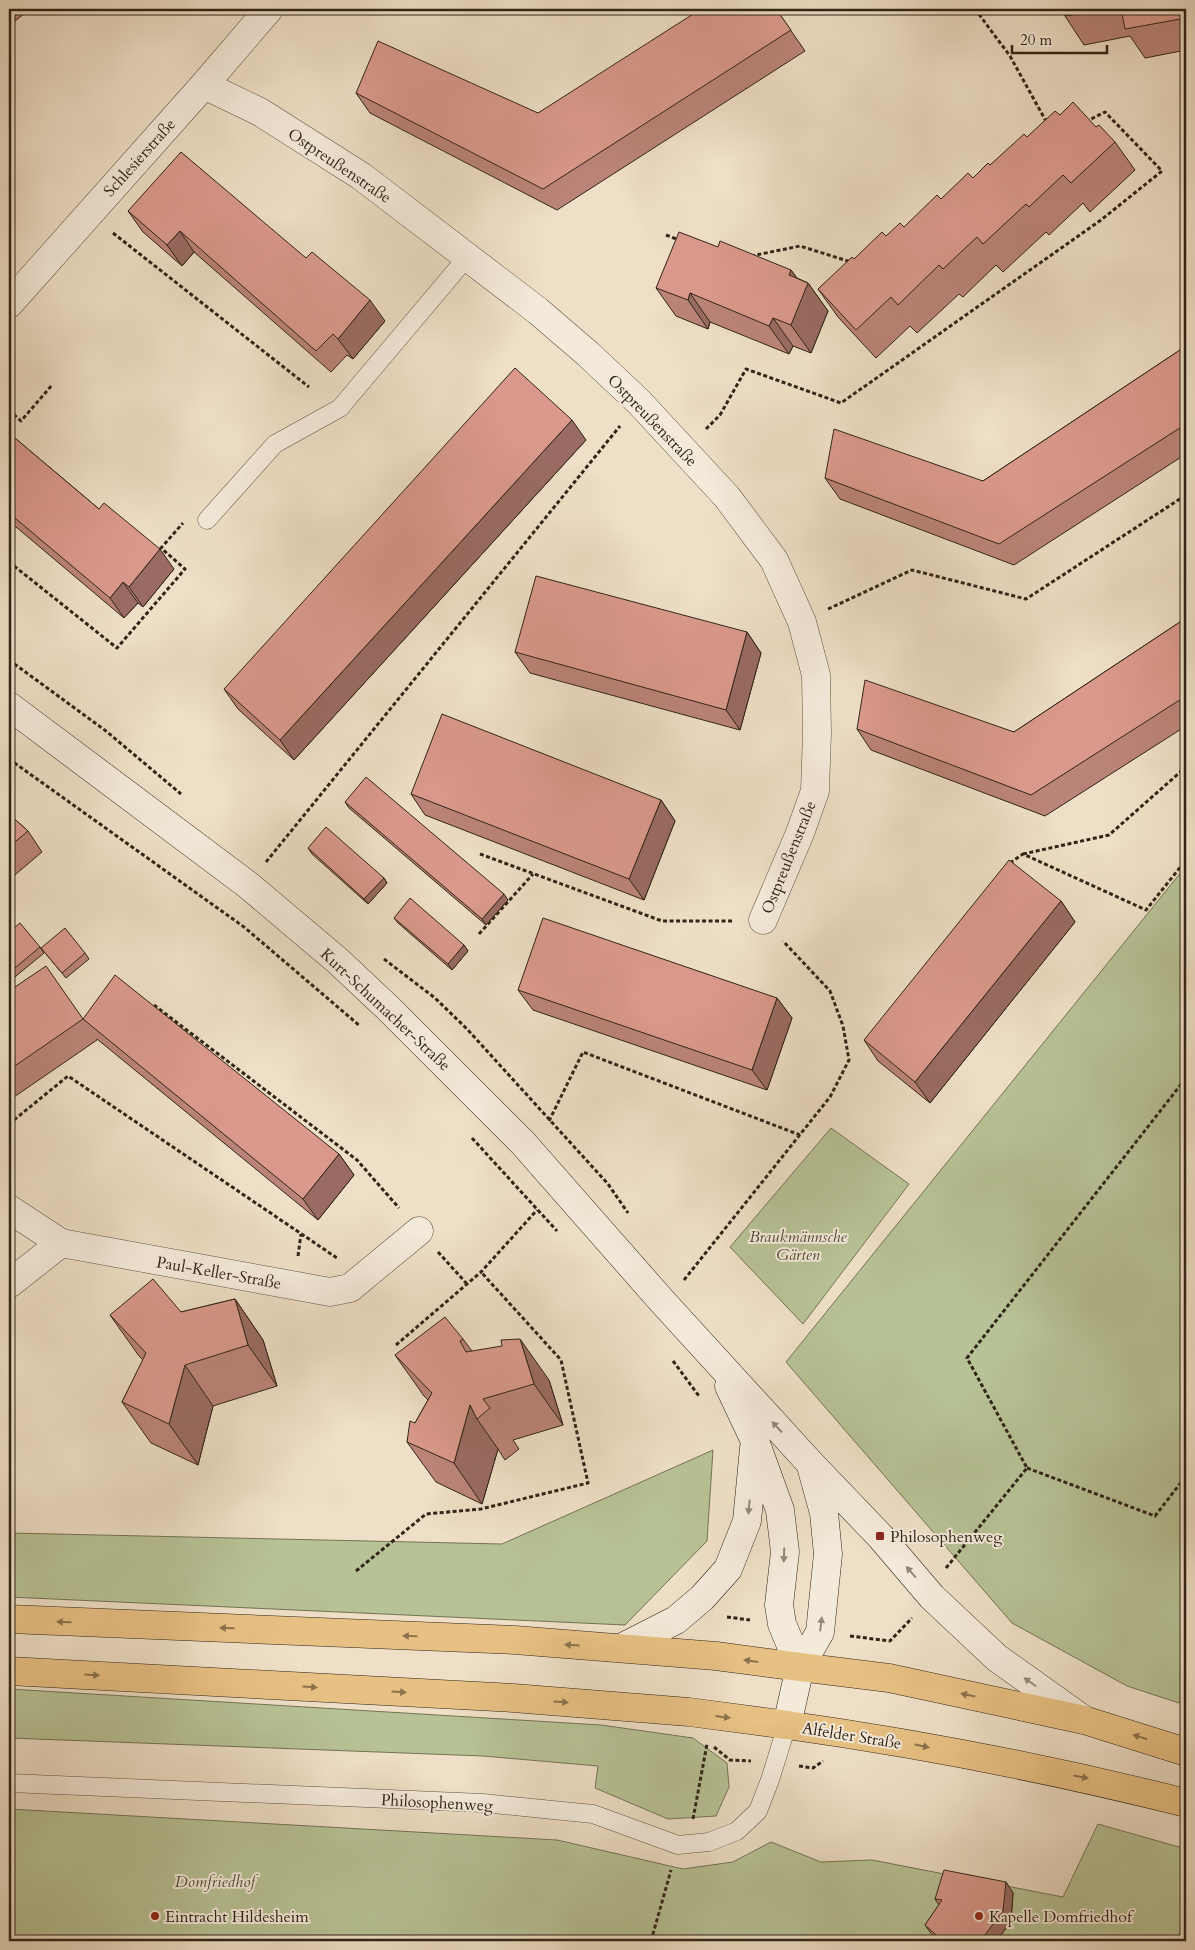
<svg xmlns="http://www.w3.org/2000/svg" width="1195" height="1950" viewBox="0 0 1195 1950" font-family="Cardo,serif">
<rect width="100%" height="100%" fill="#eedfc6"/>
<filter id="stains"><feTurbulence type="fractalNoise" baseFrequency=".004" numOctaves="4"/><feColorMatrix values="0 0 0 0 .2 0 0 0 0 .09 0 0 0 0 .02 0 0 0 .5 -.17"/></filter>
<radialGradient id="worn" r=".72"><stop offset=".6" stop-color="#630" stop-opacity="0"/><stop offset="1" stop-color="#630" stop-opacity=".3"/></radialGradient>
<path fill="#b7c296" stroke="#747356" d="M1186,866V1693L1179,1703L1127,1686L1012,1623L786,1362Z
M831,1128L909,1184L803,1324L730,1247Z
M713,1450L707,1541L625,1625L9,1597V1533L502,1544Z
M9,1689L601,1725L693,1738L727,1763L729,1787L716,1816L668,1819L595,1788L598,1766L483,1756L9,1738Z
M9,1809L557,1840L683,1869L733,1862L771,1842L821,1862L872,1860L1063,1897L1098,1824L1186,1849V1941H9Z"/>
<g fill="none" stroke-linecap="round" stroke-linejoin="round">
<defs>
<path id="lane" d="M207,520L275,444L340,408L468,256
M9,1783L483,1803L593,1814L678,1845L709,1842L737,1831L758,1811L770,1780L787,1725"/>
<path id="street" d="M204,85L260,112L361,176L538,311L588,354L639,402L727,497L774,560L802,622L816,675L817,733L815,791L800,833L763,920
M9,304L204,85L269,9
M9,1209L61,1243L330,1292L350,1288L419,1231
M9,1284L61,1243"/>
<path id="secondary" d="M9,706L248,885L338,961L389,1009L523,1143L661,1300L810,1463L880,1536L932,1597L997,1658L1084,1720
M729,1386L755,1441L780,1510L785,1552L779,1605L782,1624L800,1667
M621,1648L676,1620L702,1598L728,1569L747,1521L754,1448
M787,1725L800,1667L820,1632L828,1554L824,1513L811,1466"/>
<path id="primary" d="M800,1667L889,1678L1084,1720L1186,1752
M787,1725C922,1744 1055,1770 1186,1803"/>
<path id="highway" d="M9,1619L515,1640L716,1656L800,1667
M9,1671L513,1698L689,1712L787,1725"/>
</defs>
<use href="#lane" stroke="#605343" stroke-width="19"/>
<use href="#street" stroke="#605343" stroke-width="29"/>
<use href="#secondary" stroke="#302417" stroke-width="29"/>
<use href="#primary" stroke="#302417" stroke-width="29"/>
<use href="#highway" stroke="#302417" stroke-width="29"/>
<path stroke="#302417" stroke-width="3" stroke-dasharray="4 2.5" stroke-linecap="butt" d="M975,9L1010,56L1047,123
M113,233L309,387
M666,235L679,240
M751,256L800,246L851,262
M9,410L21,421L52,385
M706,429L720,415L746,369L841,403L1101,220L1162,171L1105,112L1087,121
M9,562L117,648L185,569L161,548L183,523
M828,609L912,570L1026,599L1186,495
M9,660L106,731L181,794
M9,759L244,927L360,1026
M480,854L662,921H733
M1023,854L1109,835L1186,767
M266,862L620,426
M1010,863L1023,854L1146,910L1186,860
M479,934L533,874
M384,959L435,998L467,1029L608,1184L628,1213
M154,1005L357,1160L399,1208
M549,1121L583,1052L800,1135
M9,1124L68,1076L337,1258
M472,1138L557,1231
M438,1252L467,1284
M298,1256L301,1234
M684,1280L830,1097L849,1060L843,1026L830,991L783,941
M396,1345L481,1272L537,1210
M673,1361L699,1396
M1027,1468L1155,1516L1186,1476
M946,1568L1027,1468L967,1358L1186,1078
M356,1571L426,1514L481,1509L588,1483L561,1360L481,1272
M727,1617L750,1620
M850,1636L890,1641L912,1618
M714,1747L730,1760L751,1761
M799,1766L813,1768L823,1761
M693,1819L707,1744
M651,1941L671,1870"/>
<use href="#lane" stroke="#f4eada" stroke-width="18"/>
<use href="#street" stroke="#f4eada" stroke-width="28"/>
<use href="#secondary" stroke="#f4eada" stroke-width="28"/>
<use href="#primary" stroke="#e7c083" stroke-width="28"/>
<use href="#highway" stroke="#e7c083" stroke-width="28"/>
</g>
<path fill="#bb8478" stroke="#302417" d="M9,9H30L9,26Z
M776,9L805,51L557,210L370,113L356,93L538,113Z
M1063,9H1186V50L1145,58L1130,36L1084,45L1065,16Z
M1060,115L1096,127L1115,142L1135,170L1090,212L1083,203L1049,235L1046,232L1003,272L996,265L963,297L959,294L917,333L910,326L876,358L838,317L818,289L854,259L886,236L904,227L941,199L973,178L1027,137Z
M128,211L306,258L385,321L353,359L347,355L331,372L194,252L182,266L143,232Z
M791,270L797,278L808,283L828,311L811,353L793,346L789,354L710,322L708,329L676,316L656,288Z
M1186,346V454L1014,565L840,499L825,478L983,481Z
M9,433L99,509L174,569L143,607L138,603L124,618L9,521Z
M586,440L294,760L238,709L224,689Z
M1186,618V726L1045,816L871,750L857,729L1014,732Z
M747,632L761,653L740,730L530,673L515,652Z
M411,794L661,800L675,821L644,900L425,815Z
M345,802L508,900L486,925L349,808Z
M9,814L28,831L42,852L9,880Z
M308,848L384,878L387,883L368,904L312,854Z
M1061,901L1075,922L930,1103L878,1061L864,1040Z
M394,918L464,945L468,951L452,970L398,923Z
M9,932L40,947L44,953L10,981L9,979Z
M41,948L85,953L89,959L66,978Z
M518,990L777,998L792,1018L767,1090L533,1010Z
M9,991L83,1019L339,1154L354,1175L318,1220L97,1039V1040L14,1097L9,1089Z
M235,1299L263,1340L277,1386L213,1406L198,1465L151,1443L122,1402L143,1360L139,1356L110,1315L181,1312Z
M463,1339L472,1351L549,1380L563,1425L513,1440L519,1449L505,1460L498,1449L482,1504L436,1482L407,1442L415,1423L428,1400L424,1396L395,1355Z
M1006,1882L1013,1893L1011,1922L996,1941H939L933,1936L925,1925L939,1905L935,1899Z"/>
<path fill="#996b62" stroke="#302417" d="M180,231L194,252L182,266L167,245Z
M791,270L805,290L808,283L828,311L811,353L791,325L789,275Z
M690,293L710,322L708,329L688,300Z
M370,300L385,321L353,359L338,339Z
M773,318L793,346L789,354L769,326Z
M572,420L586,440L294,760L280,740Z
M160,549L174,569L143,607L129,587Z
M123,582L138,603L124,618L110,598Z
M747,632L761,653L740,730L726,710Z
M661,800L675,821L644,900L629,879Z
M384,878L387,883L368,904L364,899Z
M504,894L508,900L486,925L482,919Z
M1061,901L1075,922L930,1103L915,1082Z
M464,945L468,951L452,970L448,964Z
M777,998L792,1018L767,1090L752,1070Z
M339,1154L354,1175L318,1220L303,1199Z
M235,1299L263,1340L277,1386L248,1345Z
M520,1339L549,1380L563,1425L534,1384Z
M185,1365L213,1406L198,1465L169,1424Z
M470,1405L477,1419L498,1449L482,1504L454,1463Z
M1006,1882L1013,1893L1011,1922L996,1941H988L984,1936Z"/>
<path fill="#da998c" stroke="#302417" d="M701,9H776L791,30L543,189L356,93L378,41L538,113Z
M1063,9H1105L1065,16Z
M1121,9H1186V18L1125,29Z
M1073,102L1096,127L1099,125L1115,142L1071,183L1063,175L1029,207L1026,204L983,244L977,237L943,269L939,265L898,305L891,297L856,330L818,289L852,257L854,259L882,232L886,236L900,223L904,227L937,195L941,199L968,173L973,178L988,163L990,165L1024,134L1027,137L1055,111L1060,115Z
M181,152L306,258L312,252L370,300L338,339L333,334L316,351L180,231L167,245L128,211Z
M679,232L718,247L720,241L791,270L789,275L808,283L791,325L773,318L769,326L690,293L688,300L656,288Z
M1186,346V424L999,544L825,478L834,429L983,481Z
M515,368L572,420L280,740L224,689Z
M9,433L99,509L104,503L160,549L129,587L123,582L110,598L9,513Z
M536,576L747,632L726,710L515,652Z
M1186,618V696L1031,795L857,729L865,680L1014,732Z
M442,714L661,800L629,879L411,794Z
M366,777L504,894L482,919L345,802Z
M9,814L28,831L9,847Z
M326,827L384,878L364,899L308,848Z
M1009,860L1061,901L915,1082L864,1040Z
M410,898L464,945L448,964L394,918Z
M543,918L777,998L752,1070L518,990Z
M20,923L40,947L9,973V932Z
M65,928L85,953L62,973L41,948Z
M46,966L83,1019L9,1070V991Z
M115,975L339,1154L303,1199L83,1019Z
M153,1279L181,1312L235,1299L248,1345L185,1365L169,1424L122,1402L146,1353L110,1315Z
M445,1317L463,1339L460,1341L466,1352L502,1346L501,1340L520,1339L534,1384L483,1399L490,1408L477,1419L470,1405L454,1463L407,1442L410,1421L415,1423L432,1393L395,1355Z
M944,1870L1006,1882L1003,1911L984,1936L977,1941H943L925,1925L942,1900L935,1899Z"/>
<defs><path id="oneway-solid" d="M-6-.8H1V-3.2L6.5 0L1 3.2V.8H-6Z" transform="scale(1.25)"/></defs>
<g fill="#928778">
<use href="#oneway-solid" transform="translate(777 1427) rotate(-133)"/>
<use href="#oneway-solid" transform="translate(749 1507) rotate(96)"/>
<use href="#oneway-solid" transform="translate(784 1555) rotate(92)"/>
<use href="#oneway-solid" transform="translate(911 1572) rotate(-131)"/>
<use href="#oneway-solid" transform="translate(821 1624) rotate(-83)"/>
<use href="#oneway-solid" transform="translate(1030 1682) rotate(-145)"/>
</g>
<g fill="#8c724d">
<use href="#oneway-solid" transform="translate(64 1622) rotate(-178)"/>
<use href="#oneway-solid" transform="translate(227 1628) rotate(-178)"/>
<use href="#oneway-solid" transform="translate(410 1636) rotate(-178)"/>
<use href="#oneway-solid" transform="translate(572 1645) rotate(-176)"/>
<use href="#oneway-solid" transform="translate(751 1661) rotate(-172)"/>
<use href="#oneway-solid" transform="translate(92 1675) rotate(3)"/>
<use href="#oneway-solid" transform="translate(310 1687) rotate(3)"/>
<use href="#oneway-solid" transform="translate(399 1692) rotate(3)"/>
<use href="#oneway-solid" transform="translate(968 1695) rotate(-168)"/>
<use href="#oneway-solid" transform="translate(561 1702) rotate(4)"/>
<use href="#oneway-solid" transform="translate(723 1717) rotate(7)"/>
<use href="#oneway-solid" transform="translate(1140 1737) rotate(-163)"/>
<use href="#oneway-solid" transform="translate(922 1746) rotate(12)"/>
<use href="#oneway-solid" transform="translate(1081 1777) rotate(11)"/>
</g>
<g fill="#8f2418" stroke="#f4eada" stroke-width="2">
<rect x="875" y="1531" width="10" height="10" rx="2.5"/>
<circle cx="155" cy="1916" r="5"/>
<circle cx="979" cy="1916" r="5"/>
</g>
<g text-anchor="middle" stroke-width="4" stroke-linejoin="round" paint-order="stroke">
<g font-size="16" fill="#302417" stroke="#f4eada">
<text transform="translate(139 157) rotate(-48)" y="6">Schlesierstraße</text>
<text transform="translate(340 165) rotate(34)" y="6">Ostpreußenstraße</text>
<text transform="translate(653 420) rotate(46)" y="6">Ostpreußenstraße</text>
<text transform="translate(788 857) rotate(-68)" y="6">Ostpreußenstraße</text>
<text transform="translate(386 1009) rotate(43)" y="6">Kurt-Schumacher-Straße</text>
<text transform="translate(219 1272) rotate(10)" y="6">Paul-Keller-Straße</text>
<text transform="translate(852 1735) rotate(9)" y="6">Alfelder Straße</text>
<text transform="translate(437 1802) rotate(3)" y="6">Philosophenweg</text>
</g>
<g font-size="16" font-style="italic" fill="#524c37" stroke="#f4eada">
<text x="798" y="1242">Braukmännsche<tspan x="798" dy="18">Gärten</tspan></text>
<text x="215" y="1887">Domfriedhof</text>
</g>
<g font-size="16" fill="#302417" stroke="#f4eada" text-anchor="start">
<text x="890" y="1542">Philosophenweg</text>
<text x="165" y="1922">Eintracht Hildesheim</text>
<text x="989" y="1922">Kapelle Domfriedhof</text>
</g>
</g>
<rect width="1195" height="1950" fill="none" stroke="#eedfc6" stroke-width="30"/>
<rect x="10" y="10" width="1175" height="1930" fill="none" stroke="#302417" stroke-width="2.5"/>
<rect x="15" y="15" width="1165" height="1920" fill="none" stroke="#302417"/>
<path d="M1012 45v8h95v-8" fill="none" stroke="#302417" stroke-width="2.5"/>
<text x="1020" y="45" font-size="15" fill="#302417" stroke="#f4eada" stroke-width="4" paint-order="stroke">20 m</text>
<rect width="100%" height="100%" filter="url(#stains)"/>
<rect width="100%" height="100%" fill="url(#worn)"/>
</svg>
